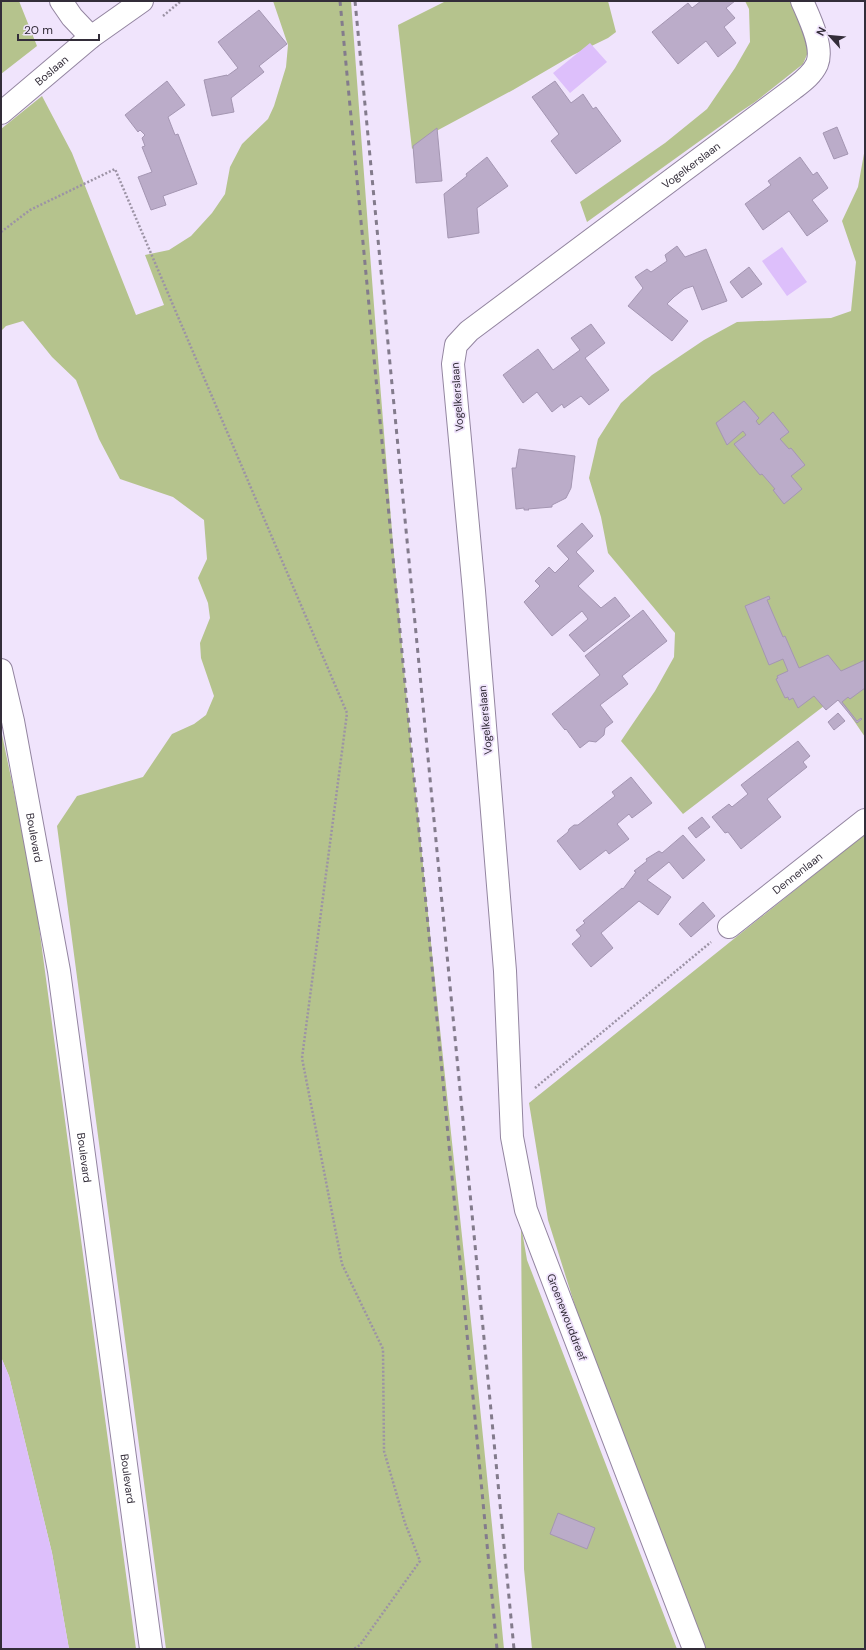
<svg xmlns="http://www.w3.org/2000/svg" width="866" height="1650" viewBox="0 0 866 1650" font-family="'DM Sans',sans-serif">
<rect width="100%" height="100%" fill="#f0e4fc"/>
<path fill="#b5c38d" d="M1,1H19L37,46L1,74Z
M273,1H351C370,253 388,504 412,755C441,1053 476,1351 504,1649H166L57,826L77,796L143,777L172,734L194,724L206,715L214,696L201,658L200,643L210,618L208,603L198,578L207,559L204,520L173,497L120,479L99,439L76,380L52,357L23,321L6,326L1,331V129L42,96L72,153L136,315L164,305L145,255L169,250L191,236L212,213L225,194L230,167L242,144L268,119L274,106L286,67L288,45Z
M446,1H608L616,32L608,38L573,55L513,90L427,136L412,149L398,25Z
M745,1H791L801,23L809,50L803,64L755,102L740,112L587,222L580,202L665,143L707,109L735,68L750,42L749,9Z
M865,148V737L837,696L683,814L621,741L655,691L674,657L675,633L608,553L601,517L589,478L598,439L621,403L652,375L704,340L737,322L831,318L851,311L856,262L842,221L858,187Z
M1,730L33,882L136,1649H69L52,1553L9,1376L1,1357Z
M865,834V1649H705L587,1344L548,1220L529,1103Z
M521,1225L527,1260L677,1649H532L524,1569Z"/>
<path fill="#ddbffb" d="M590,43L607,62L570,93L553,73Z
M782,247L807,282L787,296L762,261Z
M1,1357L9,1376L52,1553L69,1649H1Z"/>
<path fill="#bbacc9" stroke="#a496b2" d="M701,1H735L726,8L735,18L724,27L736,43L718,57L706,41L678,64L652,32L688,3L692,8Z
M259,10L287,44L259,66L264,72L231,98L234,112L212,116L204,80L227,75V76L238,68L218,42Z
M167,81L185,105L168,117L175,135L178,134L197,184L163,196L166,205L151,210L138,177L152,172L142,147L145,146L142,138L145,135L140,130L138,132L125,115Z
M555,81L571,103L583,94L593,109L596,107L621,141L576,174L551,141L559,134L532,97Z
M837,127L848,154L834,159L823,133Z
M437,128L442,181L416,183L413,146Z
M487,157L508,186L477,208L479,233L448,238L444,194L467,176L466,174Z
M800,157L813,175L817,172L828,188L812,200L828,221L807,236L789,211L763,230L745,204L771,185L768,181Z
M677,246L685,257L706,249L727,301L702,310L693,286L684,289L674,297L667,304L688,321L672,341L628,306L643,288L635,277L647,269L651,272L667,261L665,255Z
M749,267L762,284L742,298L730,282Z
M591,324L605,343L585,358L609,390L589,405L581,396L564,408L562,404L552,412L537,392L523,403L503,375L538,349L553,370L580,350L571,338Z
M744,401L759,418L756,421L759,425L773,412L789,432L780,439L789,449L791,448L805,465L791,476L802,489L784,504L773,490L775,489L762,474L760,475L734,444L746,435L743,431L727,445L716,423Z
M519,449L575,456L571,488L566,498L552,505V507L528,509L529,510H524V508L516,509L512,468H516Z
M582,523L593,536L576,552L594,571L578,586L601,608L615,597L630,616L584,652L569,635L588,619L582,611L552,636L524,602L540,586L535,581L549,567L555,573L569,559L557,546Z
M769,596L770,599L767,600L783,637L785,636L799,668L828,655L841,671L865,660V688L850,699L848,697L842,702L857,721L861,718L862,719L857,723L838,700L826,710L814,696L798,708L793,698L789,700L788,697L785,698L776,679L778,678L777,676L788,671L783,659L769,665L745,606Z
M643,610L667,641L622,676L628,684L600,705L613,722L605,728L604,735L596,742L589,741L580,748L566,729L565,730L552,714L600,675L585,656Z
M838,713L845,721L834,730L828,722Z
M798,741L810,756L803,762L807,767L767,799L781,817L741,849L728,832L725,833L712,817L729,804L732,807L748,794L741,785Z
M631,777L652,803L632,818L629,814L617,824L629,839L609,854L606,850L580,870L557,841L568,832L569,829L574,825H578L615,796L612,792Z
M702,817L710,827L696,838L688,828Z
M683,835L705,860L683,879L669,862L647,880L671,897L658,915L639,901L601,933L613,948L591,967L572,944L581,936L576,930L585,923L583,921L622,888L623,889L636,872L634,871L647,861L646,859L659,851L662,853Z
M703,902L715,916L691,937L679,924Z
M558,1513L595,1528L587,1549L550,1534Z"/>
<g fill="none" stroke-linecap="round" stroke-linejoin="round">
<defs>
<g id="minor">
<path id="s1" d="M1,670L13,721L59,971L151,1649"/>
<path id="s2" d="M729,927L865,820"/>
<path id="s3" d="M694,1649L526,1210L512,1137L505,971L474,591L453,364L456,345L469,331L793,89C802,82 812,75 817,64C824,47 809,17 802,1"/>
</g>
<path id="tertiary" d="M61,1L72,17L91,37"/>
<g id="secondary">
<path id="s4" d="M1,113L91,37L142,1"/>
</g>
</defs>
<use href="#minor" stroke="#9385a0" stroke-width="24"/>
<use href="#tertiary" stroke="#9385a0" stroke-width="24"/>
<use href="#secondary" stroke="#9385a0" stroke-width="24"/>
<path stroke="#9c93a5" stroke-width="2.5" stroke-dasharray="2 2" stroke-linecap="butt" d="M163,16L181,1
M1,232L30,210L115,169L347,713L302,1058L342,1264L383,1349L384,1451L405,1523L420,1561L360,1645L354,1649
M535,1088L711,942"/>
<use href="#minor" stroke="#fff" stroke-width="22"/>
<use href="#tertiary" stroke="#fff" stroke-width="22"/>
<use href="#secondary" stroke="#fff" stroke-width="22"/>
<path stroke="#837b8c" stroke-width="3" stroke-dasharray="5 5" stroke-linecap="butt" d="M340,1L497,1649
M355,1L514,1649"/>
</g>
<g text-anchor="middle" stroke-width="3.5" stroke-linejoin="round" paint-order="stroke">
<g font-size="11" fill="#332d39" stroke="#f0e4fc">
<text dy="4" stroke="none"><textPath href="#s4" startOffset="66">Boslaan</textPath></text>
<text dy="4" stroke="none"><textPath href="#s3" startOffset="1635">Vogelkerslaan</textPath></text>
<text transform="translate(457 397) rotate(-94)" y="4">Vogelkerslaan</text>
<text transform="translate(485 720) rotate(-95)" y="4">Vogelkerslaan</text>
<text dy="4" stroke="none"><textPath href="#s1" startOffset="171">Boulevard</textPath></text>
<text dy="4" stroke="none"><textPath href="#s2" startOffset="87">Dennenlaan</textPath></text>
<text dy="4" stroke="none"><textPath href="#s1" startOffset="495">Boulevard</textPath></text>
<text transform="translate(567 1317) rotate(69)" y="4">Groenewouddreef</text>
<text dy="4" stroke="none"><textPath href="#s1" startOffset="819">Boulevard</textPath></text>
</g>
</g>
<rect width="866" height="1650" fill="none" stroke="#332d39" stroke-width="4"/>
<g transform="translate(830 36) rotate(297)" stroke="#f0e4fc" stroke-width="3" paint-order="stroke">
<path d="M0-3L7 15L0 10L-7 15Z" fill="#332d39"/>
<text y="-6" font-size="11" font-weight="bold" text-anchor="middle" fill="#332d39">N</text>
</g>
<path d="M18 34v6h81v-6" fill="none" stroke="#332d39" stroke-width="2"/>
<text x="24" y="34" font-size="12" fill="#332d39" stroke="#f0e4fc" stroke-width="3" paint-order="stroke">20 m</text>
</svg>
